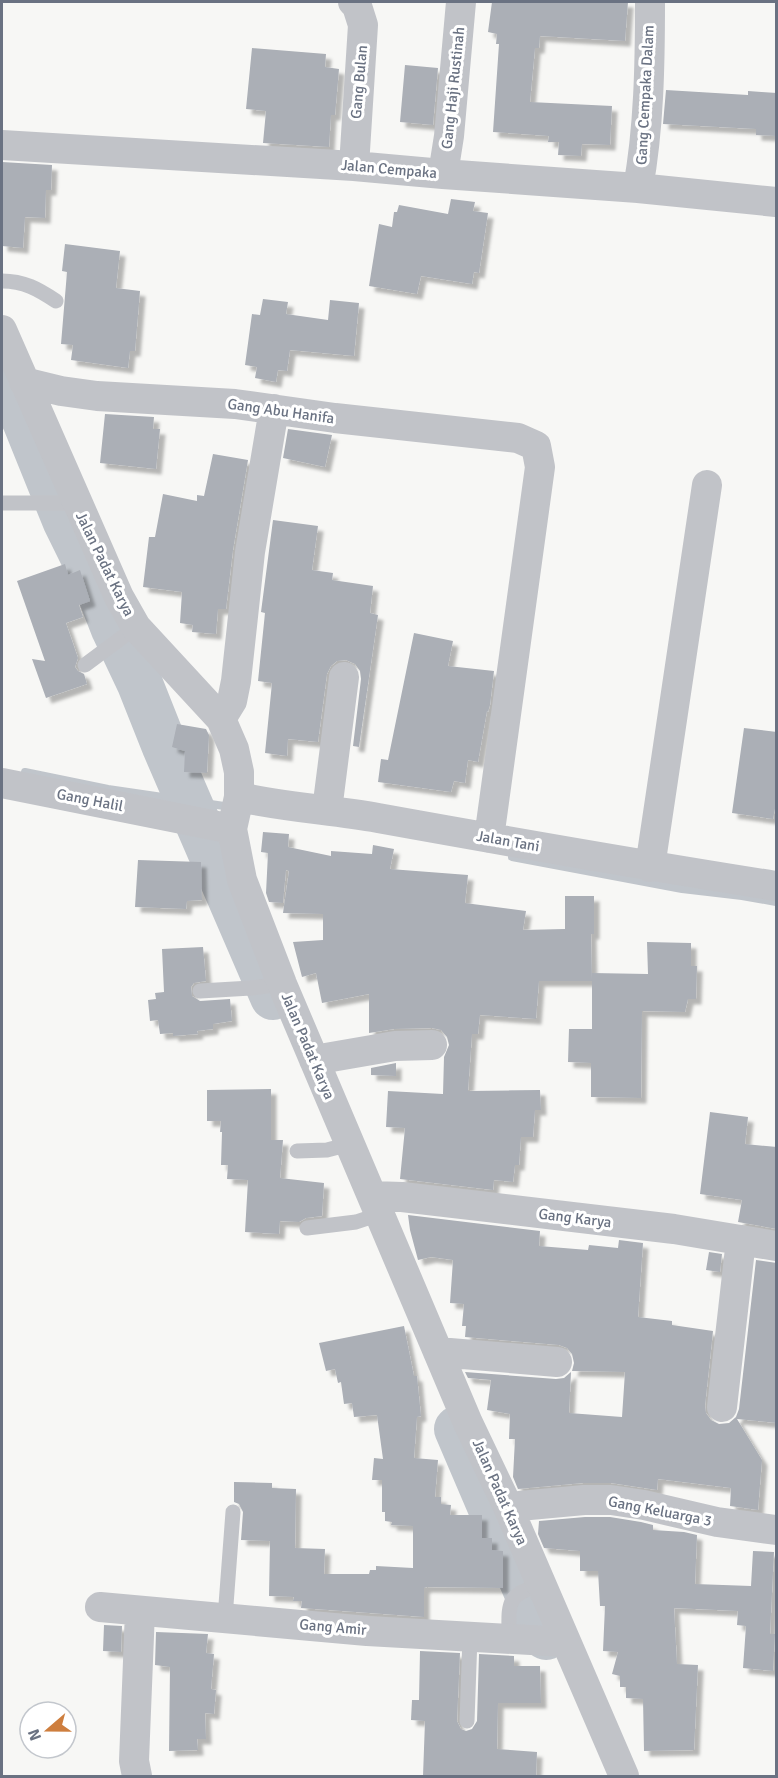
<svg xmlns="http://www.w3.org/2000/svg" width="778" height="1778" viewBox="0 0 778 1778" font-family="Signika,sans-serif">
<defs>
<filter id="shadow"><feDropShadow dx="5.5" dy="5.5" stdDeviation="1.5" flood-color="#0004"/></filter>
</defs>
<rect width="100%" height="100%" fill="#f7f7f5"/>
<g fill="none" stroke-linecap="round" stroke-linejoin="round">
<path stroke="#c0c5cb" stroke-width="8" d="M25,772L108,789L231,807
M512,857L682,889L742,896L776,902"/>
<path stroke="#c0c5cb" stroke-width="46" d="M2,374L25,421L65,520L96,583L114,629L140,684L165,747L273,997
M457,1429L546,1637"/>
</g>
<path fill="#abafb6" filter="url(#shadow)" d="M492,2H628L625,41L540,36L539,48H535L530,102L612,106L610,145L582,144L581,156L558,155L559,142H548L549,136L493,132L499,44H496L497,34L488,32Z
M252,48L326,54L325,67L339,69L335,115H331L329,147L263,143L266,111L246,109Z
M405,65L438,68L433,125L400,122Z
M666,90L748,95V91L777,93V136L756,135V129L663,124Z
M2,162L52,165L51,190H46L45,218L25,217L23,248L2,246Z
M451,199L475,202L473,211L488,213L479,273L474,272L472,284L421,276L417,294L369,286L379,224L392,227L394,212H397L399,205L448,214Z
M65,244L120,251L116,288L140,291L135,351H130L128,368L71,360L73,345L61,344L67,272L62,271Z
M263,299L288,302L286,314L328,320L330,300L359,303L354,356L290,350L287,371L278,370L276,382L255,378L257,367L245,365L252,314L260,315Z
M105,414L154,417L153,429H160L156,469L100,463Z
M288,429L332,435L325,467L283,458Z
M213,454L248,460L233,550L226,609H218L216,634L192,632L193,625L180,623L182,592L143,587L149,537H155L163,494L197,501V495L204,496Z
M273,520L318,526L312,570L333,573L332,580L373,586L370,613L378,615L359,747L353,746L361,679L360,671L355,664L346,660L337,661L331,666L327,674L318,742L288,739L287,756L265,753L272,683L258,681L265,613L261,612Z
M65,564L68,575L80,570L90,601L79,605L83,617L66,623L78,658L75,667L78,671L84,674L87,684L46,698L32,659L45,661L17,581Z
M414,633L453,641L448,666L494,671L490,705L488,712L487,711L478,762L468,760L465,783L454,781L451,792L378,782L381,759L388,760Z
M177,724L206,729L209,735L207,773L184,772L185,751L172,747Z
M744,728L777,732V798L773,819L732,813Z
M263,832L289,834L288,847L331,856V851L372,854L373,845L394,849L390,869L468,875L465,903L526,911L523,930L565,929V896H594V934H591L592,981H539L536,1019L480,1015L478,1034H472L468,1091L540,1090L541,1110H535L533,1137H521L519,1165H515L513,1182L494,1180L493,1190L400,1179L405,1128L386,1127L388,1091L443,1094L444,1057L449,1045L447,1037L441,1030L432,1028L394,1029L369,1033V994L322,1003L316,973L302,977L293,942L323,940V914L283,913L289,871L286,870L283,903L269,902L266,893L268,853L261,852Z
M138,860L201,862L202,900L187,901L186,909L135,907Z
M647,942L691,943V966H697L696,999H688L685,1012L642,1011L641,1098L591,1097V1063L568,1062L569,1029H592V973L648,974Z
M203,947L206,981L194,983L191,987L192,996L200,1001L230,999L232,1021L213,1024V1029L197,1031L198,1034L173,1036V1033L160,1034L158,1020L150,1021L148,1000L156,999L155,993L164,992L162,949Z
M396,1063V1076L371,1075V1068Z
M271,1089V1140H283L280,1178L324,1183L322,1216L306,1218L299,1222L280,1221L279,1234L245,1232L248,1180L227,1179L228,1165H221L222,1132H220L221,1121H207V1090Z
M710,1112L748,1117L745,1144L777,1147V1229L738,1222L742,1200L700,1194Z
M408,1215L540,1231L539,1246L588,1250L589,1245L618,1248L619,1240L643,1243L638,1317L672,1321V1325L713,1331L705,1406L706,1413L711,1420L719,1424L729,1423L736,1417L739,1409L756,1260L777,1263V1423L737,1419L762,1460L758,1510L730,1506L731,1488L658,1479L657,1490L611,1483H583L518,1489L513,1477L515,1439H509L510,1414L487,1410L491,1380L468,1378L465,1372L556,1379L564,1378L571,1372L569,1413L622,1417L625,1372L572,1371L574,1363L572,1354L567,1348L559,1345L465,1337L466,1326H462L464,1304L450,1303L453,1260L431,1257L418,1260L410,1230Z
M709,1252L722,1254L720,1272L706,1270Z
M404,1326L414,1376H417L421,1416L417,1417L414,1458L438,1460L435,1497H441V1504L451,1505L450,1515H482V1538H492V1550L503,1551V1588L427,1587L424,1588V1617L301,1608L302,1601H293L294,1597L269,1596L270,1541L241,1540L243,1512L239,1504L234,1502V1482L272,1483V1488L296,1489L295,1548L325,1549L324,1574H369L370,1570H376V1566L413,1568V1526L391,1525L392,1522L385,1521V1512H382V1480H372L374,1458L383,1459L377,1415L354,1417L352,1403L344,1404L341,1382L338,1383L335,1369L326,1371L319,1343Z
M585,1517H610L641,1522L653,1525V1530L684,1532L697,1535L695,1584L751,1586L753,1551L774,1552L770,1634H775L773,1671L743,1668L746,1626L737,1625L738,1611L674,1608L677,1664L698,1665L694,1750L644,1751L643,1699L626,1698V1687H620V1676L612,1674L618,1652L603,1651L605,1606H600L598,1571H580V1551L544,1548L538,1534L539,1521Z
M104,1625L122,1626L121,1652L103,1651Z
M156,1632L208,1634L206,1653L214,1654L211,1689L216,1690L214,1714L205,1713L206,1739H197L198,1750L169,1751L170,1667L155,1665Z
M420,1651L460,1653L457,1721L461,1729L466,1731L472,1729L477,1721L479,1654L514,1656V1666H540L541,1703H498L497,1749L537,1752L536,1776H423L425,1721L411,1720L412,1700H419Z"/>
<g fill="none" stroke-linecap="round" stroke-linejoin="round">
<path stroke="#c1c3c8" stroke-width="15" d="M2,281C24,281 38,289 56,301
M2,503H76
M85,665L136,627
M200,991L251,988L282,984
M297,1151L327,1150L350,1144
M307,1228L356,1222L380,1214
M225,1618L233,1512
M509,1638C509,1605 505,1594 541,1585
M467,1721L470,1637"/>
<path stroke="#c1c3c8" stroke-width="30" d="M353,2L357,6L363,25L354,166
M2,145L354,166L443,174L638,188L776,202
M443,174L449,136L461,2
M638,188C649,128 650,63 650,2
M2,330L119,597L136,627L221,719L234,749L239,772V797L232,829L242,880L282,984L438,1352L468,1423L508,1507L624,1776
M24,382L61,391L97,396L235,404L335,418L518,438L536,446L540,467L489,838
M221,719L232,701L236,681L250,552L274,409
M2,783L232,829
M239,797C285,807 332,810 378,818C511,842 643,865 776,886
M327,810L344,677
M650,867L707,485
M314,1060L395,1046L432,1045
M372,1196L402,1197L674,1229L776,1246
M438,1352L557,1362
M722,1407L741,1240
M508,1507L584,1500H611L644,1505L717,1522L776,1530
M100,1607L367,1631L566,1642
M137,1776L134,1761L140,1611"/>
</g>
<g text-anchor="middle" stroke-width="6" stroke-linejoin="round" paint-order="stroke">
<g font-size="15" fill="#6a7282" stroke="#fff">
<text transform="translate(359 82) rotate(-85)" y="5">Gang Bulan</text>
<text transform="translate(453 88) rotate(-84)" y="5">Gang Haji Rustinah</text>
<text transform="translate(645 95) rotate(-87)" y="5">Gang Cempaka Dalam</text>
<text transform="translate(389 169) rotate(5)" y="5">Jalan Cempaka</text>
<text transform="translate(281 411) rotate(8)" y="5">Gang Abu Hanifa</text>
<text transform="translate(105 564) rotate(64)" y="5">Jalan Padat Karya</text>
<text transform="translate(90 800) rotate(11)" y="5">Gang Halil</text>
<text transform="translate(508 841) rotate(10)" y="5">Jalan Tani</text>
<text transform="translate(308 1046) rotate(67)" y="5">Jalan Padat Karya</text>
<text transform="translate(575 1218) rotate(7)" y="5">Gang Karya</text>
<text transform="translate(500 1492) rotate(66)" y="5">Jalan Padat Karya</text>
<text transform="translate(660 1511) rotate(11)" y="5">Gang Keluarga 3</text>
<text transform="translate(333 1627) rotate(5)" y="5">Gang Amir</text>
</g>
</g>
<rect width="778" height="1778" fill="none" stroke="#6a7282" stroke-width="6"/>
<g transform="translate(48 1730) rotate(250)"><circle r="28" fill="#ffffff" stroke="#c3c7cd" stroke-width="1.5"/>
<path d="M0-4.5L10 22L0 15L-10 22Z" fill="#ce7e3e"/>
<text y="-9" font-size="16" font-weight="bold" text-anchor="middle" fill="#6a7282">N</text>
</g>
</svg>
